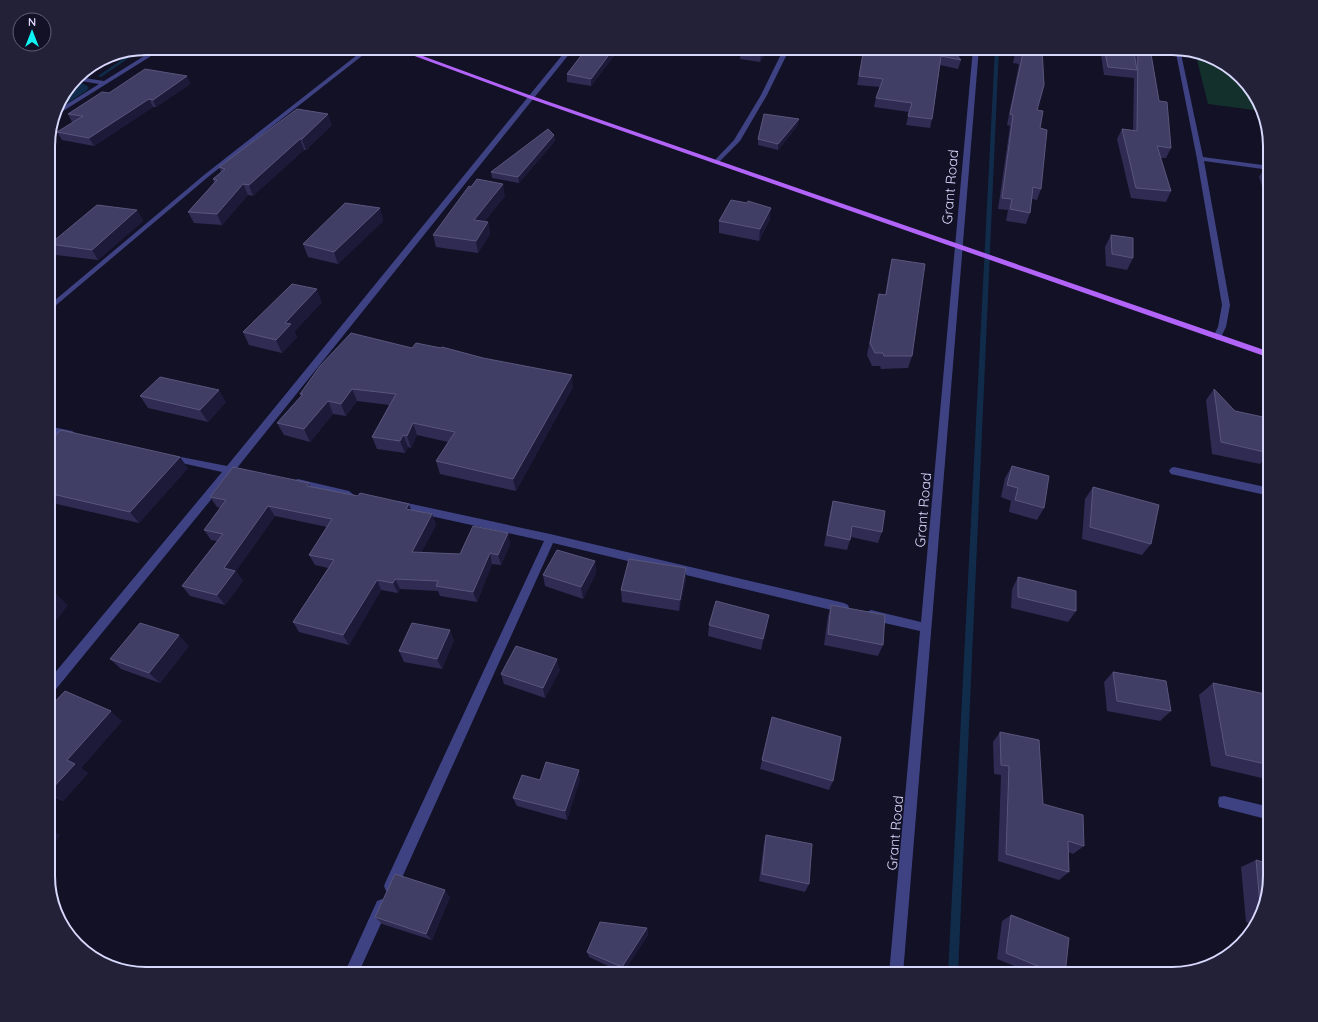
<svg xmlns="http://www.w3.org/2000/svg" width="1318" height="1022" viewBox="0 0 1318 1022" font-family="Quicksand,sans-serif">
<rect width="100%" height="100%" fill="#121126"/>
<path fill="#14302c" d="M1195,52C1207,54 1222,61 1232,68C1241,76 1259,100 1262,111L1208,104Z"/>
<g fill="none" stroke-linecap="round" stroke-linejoin="round">
<path fill="#112c4a" fill-rule="evenodd" d="M995,48H999L958,974H948Z
M142,49L101,77L98,76L136,50Z"/>
<path fill="#112c4a" fill-rule="evenodd" d="M81,83L86,85L89,88L86,91L63,106L57,107L68,90Z"/>
<path fill="#3e4283" fill-rule="evenodd" d="M157,48H164L55,116L56,111L99,84L75,80L78,77L104,81Z
M366,48H372L208,177L48,312V306L204,175Z
M568,48H574L237,468L246,470L248,473L246,476L243,477L232,474L52,694L48,695V681L222,472L168,460L166,458L168,456L171,455L227,466Z
M784,48H790L767,95L740,141L719,162H715V160L734,140L761,95Z
M973,48H979L903,974H889L920,631L871,620L867,618L865,615L867,612L871,610L921,622Z
M1175,48L1180,49L1203,157L1270,166V170L1204,161L1230,305L1226,327L1220,339L1217,340L1213,337L1218,327L1222,305L1197,159Z
M48,426L72,431L77,434L72,437L48,432Z
M1174,467L1270,488V496L1171,474L1169,471L1171,468Z
M298,479L349,491L354,495L349,499L295,486L293,483L295,480Z
M398,501L550,534L844,603L848,605L849,608L848,611L844,613L553,543L396,891L391,893L386,891L384,886L386,881L544,541L394,508L393,505L394,502Z
M1224,796L1270,807V820L1219,807L1218,802L1219,797Z
M382,899L387,901L389,906L358,974H344L377,901Z"/>
<path fill="#b264f8" fill-rule="evenodd" d="M393,48H401L532,96L1270,352V358L528,98Z"/>
</g>
<path fill="#2f2b53" d="M587,48H620L591,86L567,82V74Z
M743,48H770L760,62L740,59L741,51Z
M791,48H951L961,60L958,69L940,65L932,119L930,128L906,125L909,112L874,107L876,98L880,87L857,85L864,52L826,48L824,53L791,49Z
M1016,48H1042L1037,110L1040,128L1041,189L1037,200L1032,199L1030,213L1026,224L1006,221L1008,210L998,209L1010,126L1007,125L1019,64L1013,63Z
M1100,48H1133L1134,55L1137,48H1150L1159,101L1171,148L1166,158H1160L1171,191L1166,202L1131,198L1117,139L1122,129L1133,130L1134,78L1104,75Z
M187,76L190,84L156,107H153L94,146L62,140L57,132L74,122H72L68,114L109,93Z
M332,125L306,150H304L253,196L248,195L222,225L194,223L188,212L214,183L213,179L221,172L219,167Z
M798,125L778,150L758,145V139Z
M554,135L555,141L519,183L492,178L491,172Z
M1265,167L1270,168V211L1259,177Z
M471,187L505,196L484,222H488L490,234L478,253L436,247L433,235Z
M380,208L383,221L338,264L308,257L303,244Z
M137,210L143,221L98,260L56,255L50,244Z
M770,219L759,241L719,233V221Z
M1111,235L1133,258L1127,270L1106,266L1105,247Z
M892,259L912,356L908,368L881,369L880,366H872L867,355L879,294L885,295L889,271Z
M322,302L294,332L297,337L282,353L249,345L243,332Z
M412,348L573,387L516,491L440,474L436,461L448,442L417,435L411,448L408,447L405,453L377,449L372,437L389,405L357,401L346,416L333,414L310,442L284,435L277,423L301,396L300,394Z
M1214,389L1269,453L1260,464L1212,454L1206,400Z
M140,396L226,402L208,422L148,408Z
M48,432L188,468L139,523L48,502Z
M1012,466L1044,508L1037,520L1009,512L1011,501L1001,497L1005,478Z
M309,483L311,487L411,510L432,514L436,525L421,553L460,554L508,533L510,544L501,565L492,564L477,602L440,596L438,591L400,589L398,593L381,590L349,645L299,632L293,622L328,568L315,565L309,555L327,527L275,516L236,571L243,581L225,605L190,596L182,586L217,541L211,540L204,530L220,508L217,507L210,497Z
M1093,487L1151,544L1142,555L1082,539L1085,499Z
M833,501L882,532L878,543L851,537L847,550L824,546L830,512Z
M595,561L596,573L583,599L545,586L543,575Z
M1018,577L1076,611L1068,622L1011,608L1012,589Z
M686,579L679,611L622,602L621,590Z
M831,605L883,645L878,656L824,645L828,616Z
M709,625L767,626L761,650L708,636Z
M454,640L442,669L404,662L399,651Z
M189,646L160,683L121,669L110,659Z
M560,670L545,698L504,684L501,674Z
M1113,672L1171,711L1160,721L1107,711L1104,682Z
M1213,683L1270,695V780L1211,766L1199,695Z
M48,709L122,721L81,768L88,773L63,801L48,794Z
M772,717L833,781L829,790L760,769Z
M1000,732L1043,804L1084,846L1073,854L1068,852L1069,872L1059,880L998,861L1001,775L994,774L993,742Z
M580,779L567,820L517,806L513,798L540,780Z
M766,835L809,884L805,892L759,881L764,843Z
M1256,860L1265,908L1255,926L1246,922L1241,867Z
M450,897L432,940L382,924L375,917Z
M1011,915L1065,974H1034L997,959L1002,921Z
M647,928L648,935L623,973L589,957L587,952Z"/>
<path fill="#1c1939" d="M614,48H620L591,86V79Z
M765,48H770L760,62L761,54Z
M187,76L190,84L156,107L153,100Z
M149,99L153,107L94,146L89,138Z
M328,114L332,125L306,150L302,139Z
M799,119L798,125L778,150V144Z
M554,135L555,141L519,183L518,177Z
M300,139L304,150L253,196L249,185Z
M243,184L248,195L222,225L217,214Z
M503,184L505,196L476,232L474,220Z
M380,208L383,221L338,264L334,252Z
M771,208L770,219L759,241L760,229Z
M137,210L143,221L98,260L92,250Z
M488,222L490,234L478,253L476,241Z
M317,289L322,302L294,332L297,337L282,353L276,340L285,323Z
M572,375L573,387L516,491L513,479Z
M352,389L357,401L346,416L341,404Z
M219,390L226,402L208,422L200,410Z
M328,401L333,414L310,442L304,429Z
M413,423L417,435L411,448L407,436Z
M403,435L408,447L405,453L400,441Z
M180,457L188,468L139,523L130,512Z
M409,504L413,515L406,509Z
M268,506L275,516L236,571L243,581L225,605L217,595L224,568Z
M432,514L436,525L416,563L412,552Z
M508,533L510,544L501,565L498,555Z
M490,553L492,564L477,602L473,592Z
M595,561L596,573L583,599L581,587Z
M686,568V579L679,611L680,600Z
M395,579L400,589L398,593L393,583Z
M377,580L381,590L349,645L343,635Z
M56,594L68,605L48,632V604Z
M769,615L767,626L761,650L763,639Z
M450,630L454,640L442,669L437,659Z
M179,635L189,646L160,683L149,673Z
M557,659L560,670L545,698L543,688Z
M111,711L122,721L81,768L88,773L63,801L49,792L67,760Z
M579,770L580,779L567,820L565,811Z
M48,828L60,835L48,854Z
M445,890L450,897L432,940L426,934Z
M647,928L648,935L623,973L622,967Z"/>
<path fill="#413e65" stroke="#59567d" d="M587,48H614L591,79L567,74Z
M743,48H765L761,54L741,51Z
M864,48H951L961,60L941,56L932,119L908,116L912,103L876,98L883,79L859,76Z
M1017,48H1042L1044,85L1037,110L1043,111L1040,128L1047,130L1041,189L1033,187L1030,213L1010,209L1012,199L1002,198L1013,115L1010,114L1023,53L1016,52Z
M1104,48H1133L1137,70L1108,67Z
M1138,48H1150L1159,101L1167,102L1171,148L1157,146L1171,191L1136,188L1122,129L1137,131Z
M145,69L187,76L153,100L149,99L89,138L57,132L83,116L68,114L102,92L109,93Z
M297,109L328,114L302,139H300L249,185L243,184L217,214L188,212L217,180L213,179L225,169L219,167Z
M764,114L799,119L778,144L758,139Z
M548,129L554,135L518,177L491,172Z
M1265,167L1270,168V182Z
M477,179L503,184L474,220L488,222L476,241L433,235L469,186L471,187Z
M731,200L747,203L748,201L771,208L760,229L719,221Z
M345,203L380,208L334,252L303,244Z
M97,205L137,210L92,250L50,244Z
M1111,235L1133,238V258L1112,254Z
M892,259L925,264L912,356H884L883,353H875L870,343L879,294L886,295Z
M292,284L317,289L285,323L291,324L276,340L243,332Z
M351,333L412,348L416,343L441,348L442,347L483,358L572,375L513,479L436,461L455,432L413,423L407,436L403,435L400,441L372,437L396,394L352,389L341,404L328,401L304,429L277,423L303,394H300L320,366Z
M160,377L219,390L200,410L140,396Z
M1214,389L1235,411L1263,417L1269,453L1221,442Z
M61,430L180,457L130,512L48,493V432L57,434Z
M1012,466L1049,476L1044,508L1015,500L1018,488L1007,485Z
M233,467L309,483L307,486L358,496L360,493L409,504L406,509L432,514L412,552L460,554L473,526L508,533L498,555L490,553L473,592L436,586L438,581L395,579L393,583L377,580L343,635L293,622L334,560L309,555L332,519L268,506L224,568L235,571L217,595L182,586L223,534L204,530L226,500L210,497Z
M1093,487L1159,505L1151,544L1090,527Z
M833,501L885,511L882,532L852,526L850,540L827,535Z
M557,550L595,561L581,587L543,575Z
M629,559L686,568L680,600L621,590Z
M1018,577L1076,591V611L1018,597Z
M48,592L56,594L48,604Z
M716,601L769,615L763,639L709,625Z
M831,605L885,615L883,645L828,634Z
M140,623L179,635L149,673L110,659Z
M412,623L450,630L437,659L399,651Z
M516,646L557,659L543,688L501,674Z
M1113,672L1166,681L1171,711L1117,701Z
M1213,683L1270,695V765L1226,755Z
M65,691L111,711L67,760L75,764L49,792H48V709Z
M772,717L841,737L833,781L762,760Z
M1000,732L1039,740L1043,804L1083,815L1084,846L1068,841L1069,872L1006,854L1009,766L1001,765Z
M546,762L579,770L565,811L513,798L522,775L540,780Z
M766,835L812,844L809,884L762,874Z
M1256,860L1270,864V876L1265,908L1261,915Z
M395,874L445,890L426,934L375,917Z
M1011,915L1069,938L1065,974H1057L1006,953Z
M600,922L647,928L622,967L587,952Z"/>
<g text-anchor="middle" stroke-width="3" stroke-linejoin="round" paint-order="stroke">
<g font-size="14" fill="#d8d8fd" stroke="#121126">
<text transform="translate(950 187) rotate(-85)" y="5">Grant Road</text>
<text transform="translate(923 510) rotate(-85)" y="5">Grant Road</text>
<text transform="translate(895 833) rotate(-85)" y="5">Grant Road</text>
</g>
</g>
<path d="M0 0H1318V1022H0ZM146 55H1172A91 91 0 0 1 1263 146V876A91 91 0 0 1 1172 967H146A91 91 0 0 1 55 876V146A91 91 0 0 1 146 55Z" fill="#222137" fill-rule="evenodd"/>
<path fill="none" stroke="#d8d8fd" stroke-width="2" d="M146 55H1172A91 91 0 0 1 1263 146V876A91 91 0 0 1 1172 967H146A91 91 0 0 1 55 876V146A91 91 0 0 1 146 55Z"/>
<g transform="translate(32 32)"><circle r="19" fill="#121126" stroke="#61617c"/>
<path d="M0-3L7 15L0 10L-7 15Z" fill="#0ef3f3"/>
<text y="-6" font-size="11" font-weight="bold" text-anchor="middle" fill="#d8d8fd">N</text>
</g>
</svg>
